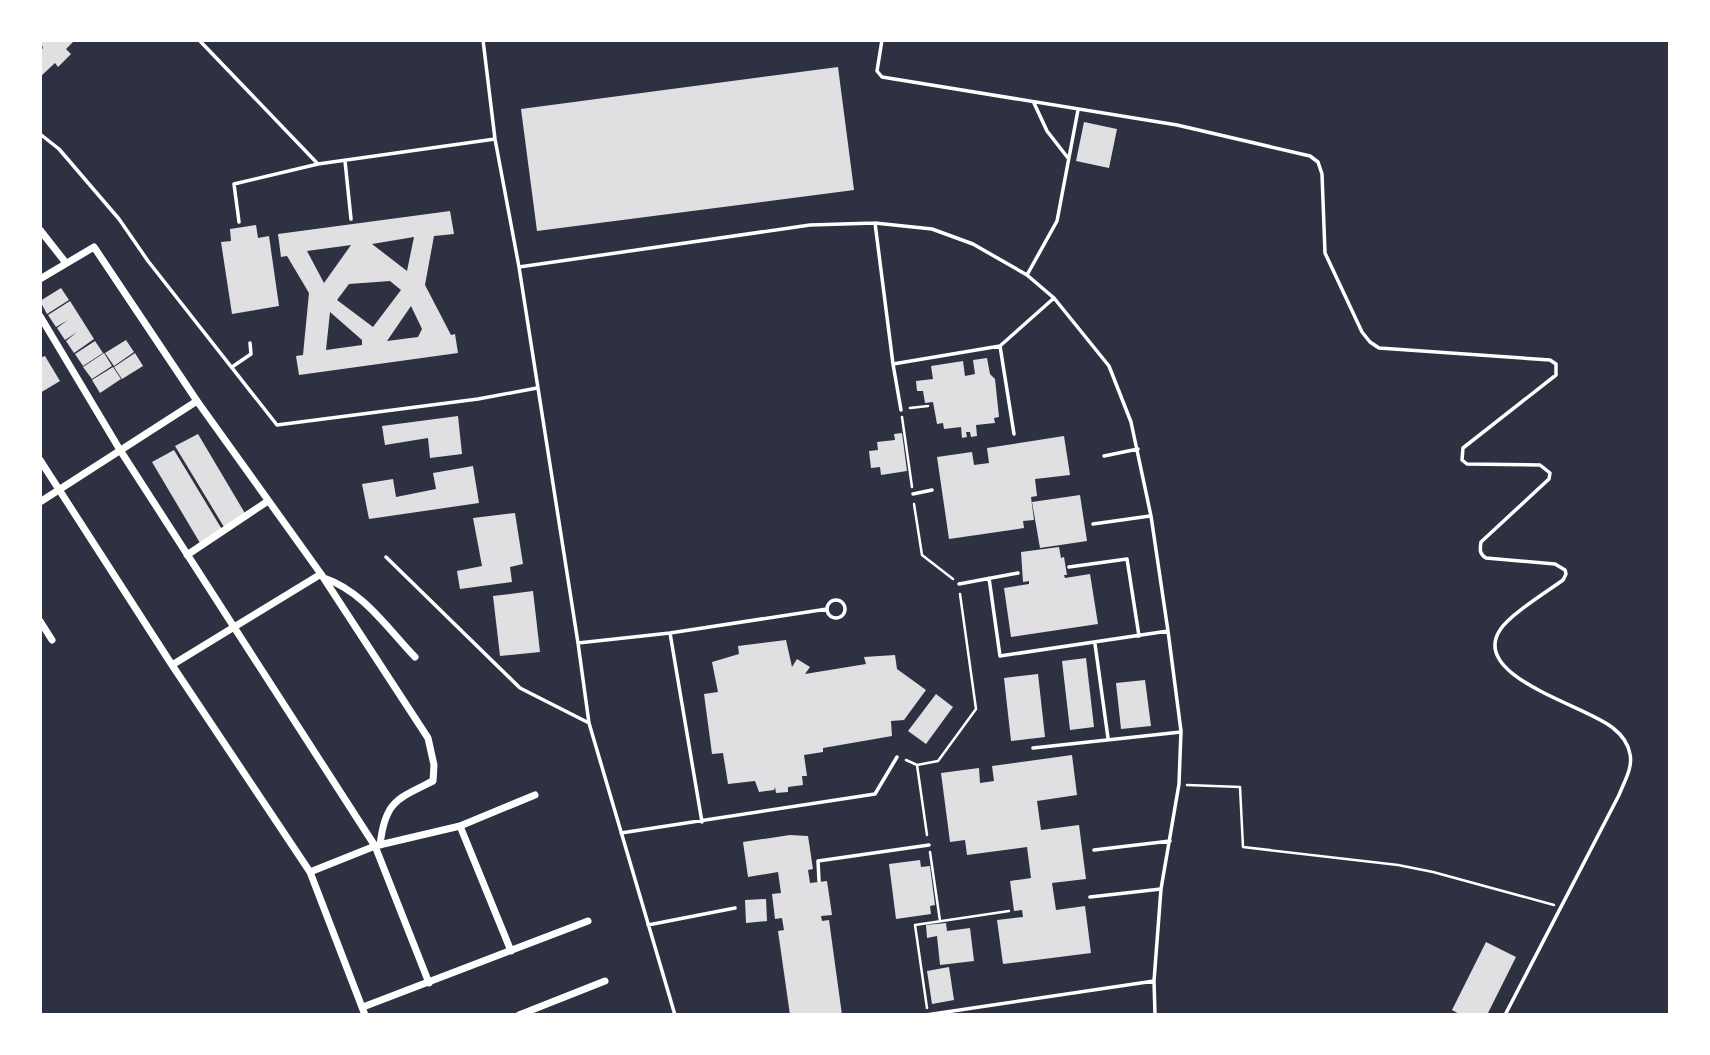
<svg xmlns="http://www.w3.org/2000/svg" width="1710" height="1055" viewBox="0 0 1710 1055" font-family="'Fira Sans Condensed',sans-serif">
<rect width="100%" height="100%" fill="#2d3142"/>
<path fill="#e0e0e3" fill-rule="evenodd" d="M40,40H75L66,49L71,54L58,67L55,63L40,77V51L43,48Z
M838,67L854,190L537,231L521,109Z
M1084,122L1117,129L1109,168L1076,161Z
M450,211L454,234L434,236L425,285L451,335L455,334L458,353L299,375L296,356L303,355L309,293L287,256L281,257L278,234ZM414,237L407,271L372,244ZM351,245L324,283L307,251ZM390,281L401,290L373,327L337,300L349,284ZM411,306L422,329L418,337L387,341ZM330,312L362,340V345L326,350Z
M256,225L258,238L269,236L279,306L232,314L221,242L231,241L230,229Z
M61,288L69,300L47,314L40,301Z
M70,301L94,339L74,353L66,341L77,332L65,340L57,328L68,320L56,327L48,315Z
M126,340L134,352L114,366L105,353Z
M95,341L103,353L83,366L75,354Z
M104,353L112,366L92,379L83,367Z
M135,353L143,366L122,379L114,367Z
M45,356L60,381L40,393V358Z
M987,358L990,374L995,379L999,417L994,418L995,423L976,425L977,436L971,437L970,432H966L967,437L962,438L961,427L944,429L943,423L937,424L933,402L925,403L923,391H917L916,381L933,379L931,366L963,361L965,376L975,374L973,360Z
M113,367L121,379L100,393L92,380Z
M458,416L462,454L430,458L428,438L385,445L382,426Z
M902,433L907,471L881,475L880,467L871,468L869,451L878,450L877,442L895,440L894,434Z
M198,434L246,515L224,527L175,446Z
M1064,436L1070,475L1035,479L1037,496L1031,497L1034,520L1023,521L1024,528L949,539L937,457L972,452L974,465L989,463L987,448Z
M174,450L223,531L200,543L152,462Z
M473,466L479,503L369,519L362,484L393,479L396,497L436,489L433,473Z
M1080,495L1087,541L1040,548L1032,502Z
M515,513L523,564L510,567L512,582L460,589L457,571L482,566L473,518Z
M1059,547L1061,558L1064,557L1067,575H1064L1065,578L1090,574L1098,624L1011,637L1004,588L1029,584V581L1023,582L1021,552Z
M533,591L540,652L500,656L493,596Z
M786,640L792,667L797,659L810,667L805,674L866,664L864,657L895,655L897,669L926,690L904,720L891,721L892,736L823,748V752L804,755L807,776H802L803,785L788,787V792L776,793L775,787L774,790L759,792L755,781L728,784L723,753L712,754L704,694L718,692L712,662L739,654L738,646Z
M1086,658L1094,727L1070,730L1062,661Z
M1038,674L1045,737L1011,741L1004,678Z
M1145,680L1151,726L1121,729L1116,683Z
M936,694L953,707L926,744L908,731Z
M1072,755L1077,795L1037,801L1041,830L1079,825L1086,879L1052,883L1056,910L1085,906L1091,953L1003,964L997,920L1023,917L1022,910L1014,911L1010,881L1031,878L1027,847L967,855L965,840L950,842L941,773L979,768L980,783L994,781L992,766Z
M790,835L808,836L813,869L808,870L810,883L827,881L832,915L821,916L822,921L829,920L842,1015H790L778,931L784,930L782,918L775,919L772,894L781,893L778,872L748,877L743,842Z
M920,860L921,867L930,866L935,905L930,906L931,914L896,919L889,864Z
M766,899L767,921L746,923L745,900Z
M946,923L947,931L970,928L974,961L940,965L937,936L927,938L926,925Z
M1486,942L1516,957L1487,1015H1461L1452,1010Z
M949,967L954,1000L932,1004L927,971Z"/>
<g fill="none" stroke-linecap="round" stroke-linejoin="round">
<path stroke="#fff" stroke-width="2.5" d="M910,408L928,406
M902,417L912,487
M914,504L922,555L953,579
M906,760L917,765L938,761L976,709L960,594
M917,765L927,835
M1187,785L1240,787L1243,847L1398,865L1433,872L1554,905
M930,852L940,921
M927,1008L915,925L1009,911"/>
<path stroke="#fff" stroke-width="3.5" d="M199,40L318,164L495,139
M483,40L495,139L519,267L578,643L589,723L675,1015
M882,40L877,71L882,77L1177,125L1310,156L1318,162L1322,174L1325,253L1362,332L1370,342L1379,348L1550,360L1556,364V375L1463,448L1462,460L1467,464L1540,465L1550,473L1549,479L1481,542C1480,549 1479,554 1486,558L1555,564L1565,570L1566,574L1563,580C1548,591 1509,615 1500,630C1469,677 1588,706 1613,728C1622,735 1628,743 1630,754C1633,768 1624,782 1619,795L1505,1015
M1034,103L1047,131L1068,158
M40,134L59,149L119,219L148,261L277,425L478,399L537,388
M345,161L351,219
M239,222L234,184L318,164
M875,223L893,364L1000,346L1054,298
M519,267L810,225L875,223L932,229L973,244L1027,275L1054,298L1109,366L1131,422L1151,516L1168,631L1181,731L1179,784L1161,889L1154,981L1155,1015
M1027,275L1057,221L1078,110
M1000,346L1014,434
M893,364L901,410
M232,367L251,354L250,343
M1104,456L1138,449
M913,494L932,490
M1093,524L1150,516
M386,557L520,688L589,723
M1069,567L1127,559L1139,636
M989,578L1000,656L1168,631
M959,584L1018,573
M827 609a9 9 0 1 1 18 0a9 9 0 1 1-18 0Z
M670,633L702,822
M578,643L670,633L827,609
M1095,644L1108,738
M1033,748L1181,732
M621,833L875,794L897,757
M1094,850L1170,841
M819,881L818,861L929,845
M1090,897L1161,889
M648,925L735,908
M926,1015L1154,981"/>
<path stroke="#fff" stroke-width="7" d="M40,230L66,263
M40,279L94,247L197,401L321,574L428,738L434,765L433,781C397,799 385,801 380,845
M40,316L120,450L375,846L429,983
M40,460L172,665L310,872L365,1015
M40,502L197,401
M187,555L268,501
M324,578C363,591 388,629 415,657
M40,621L52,640
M172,665L321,574
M460,826L511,951
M310,872L375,846L460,826L535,795
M363,1007L588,921
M519,1015L605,981"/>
</g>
<rect width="1710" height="1055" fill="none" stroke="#ffffff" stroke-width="84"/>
</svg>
